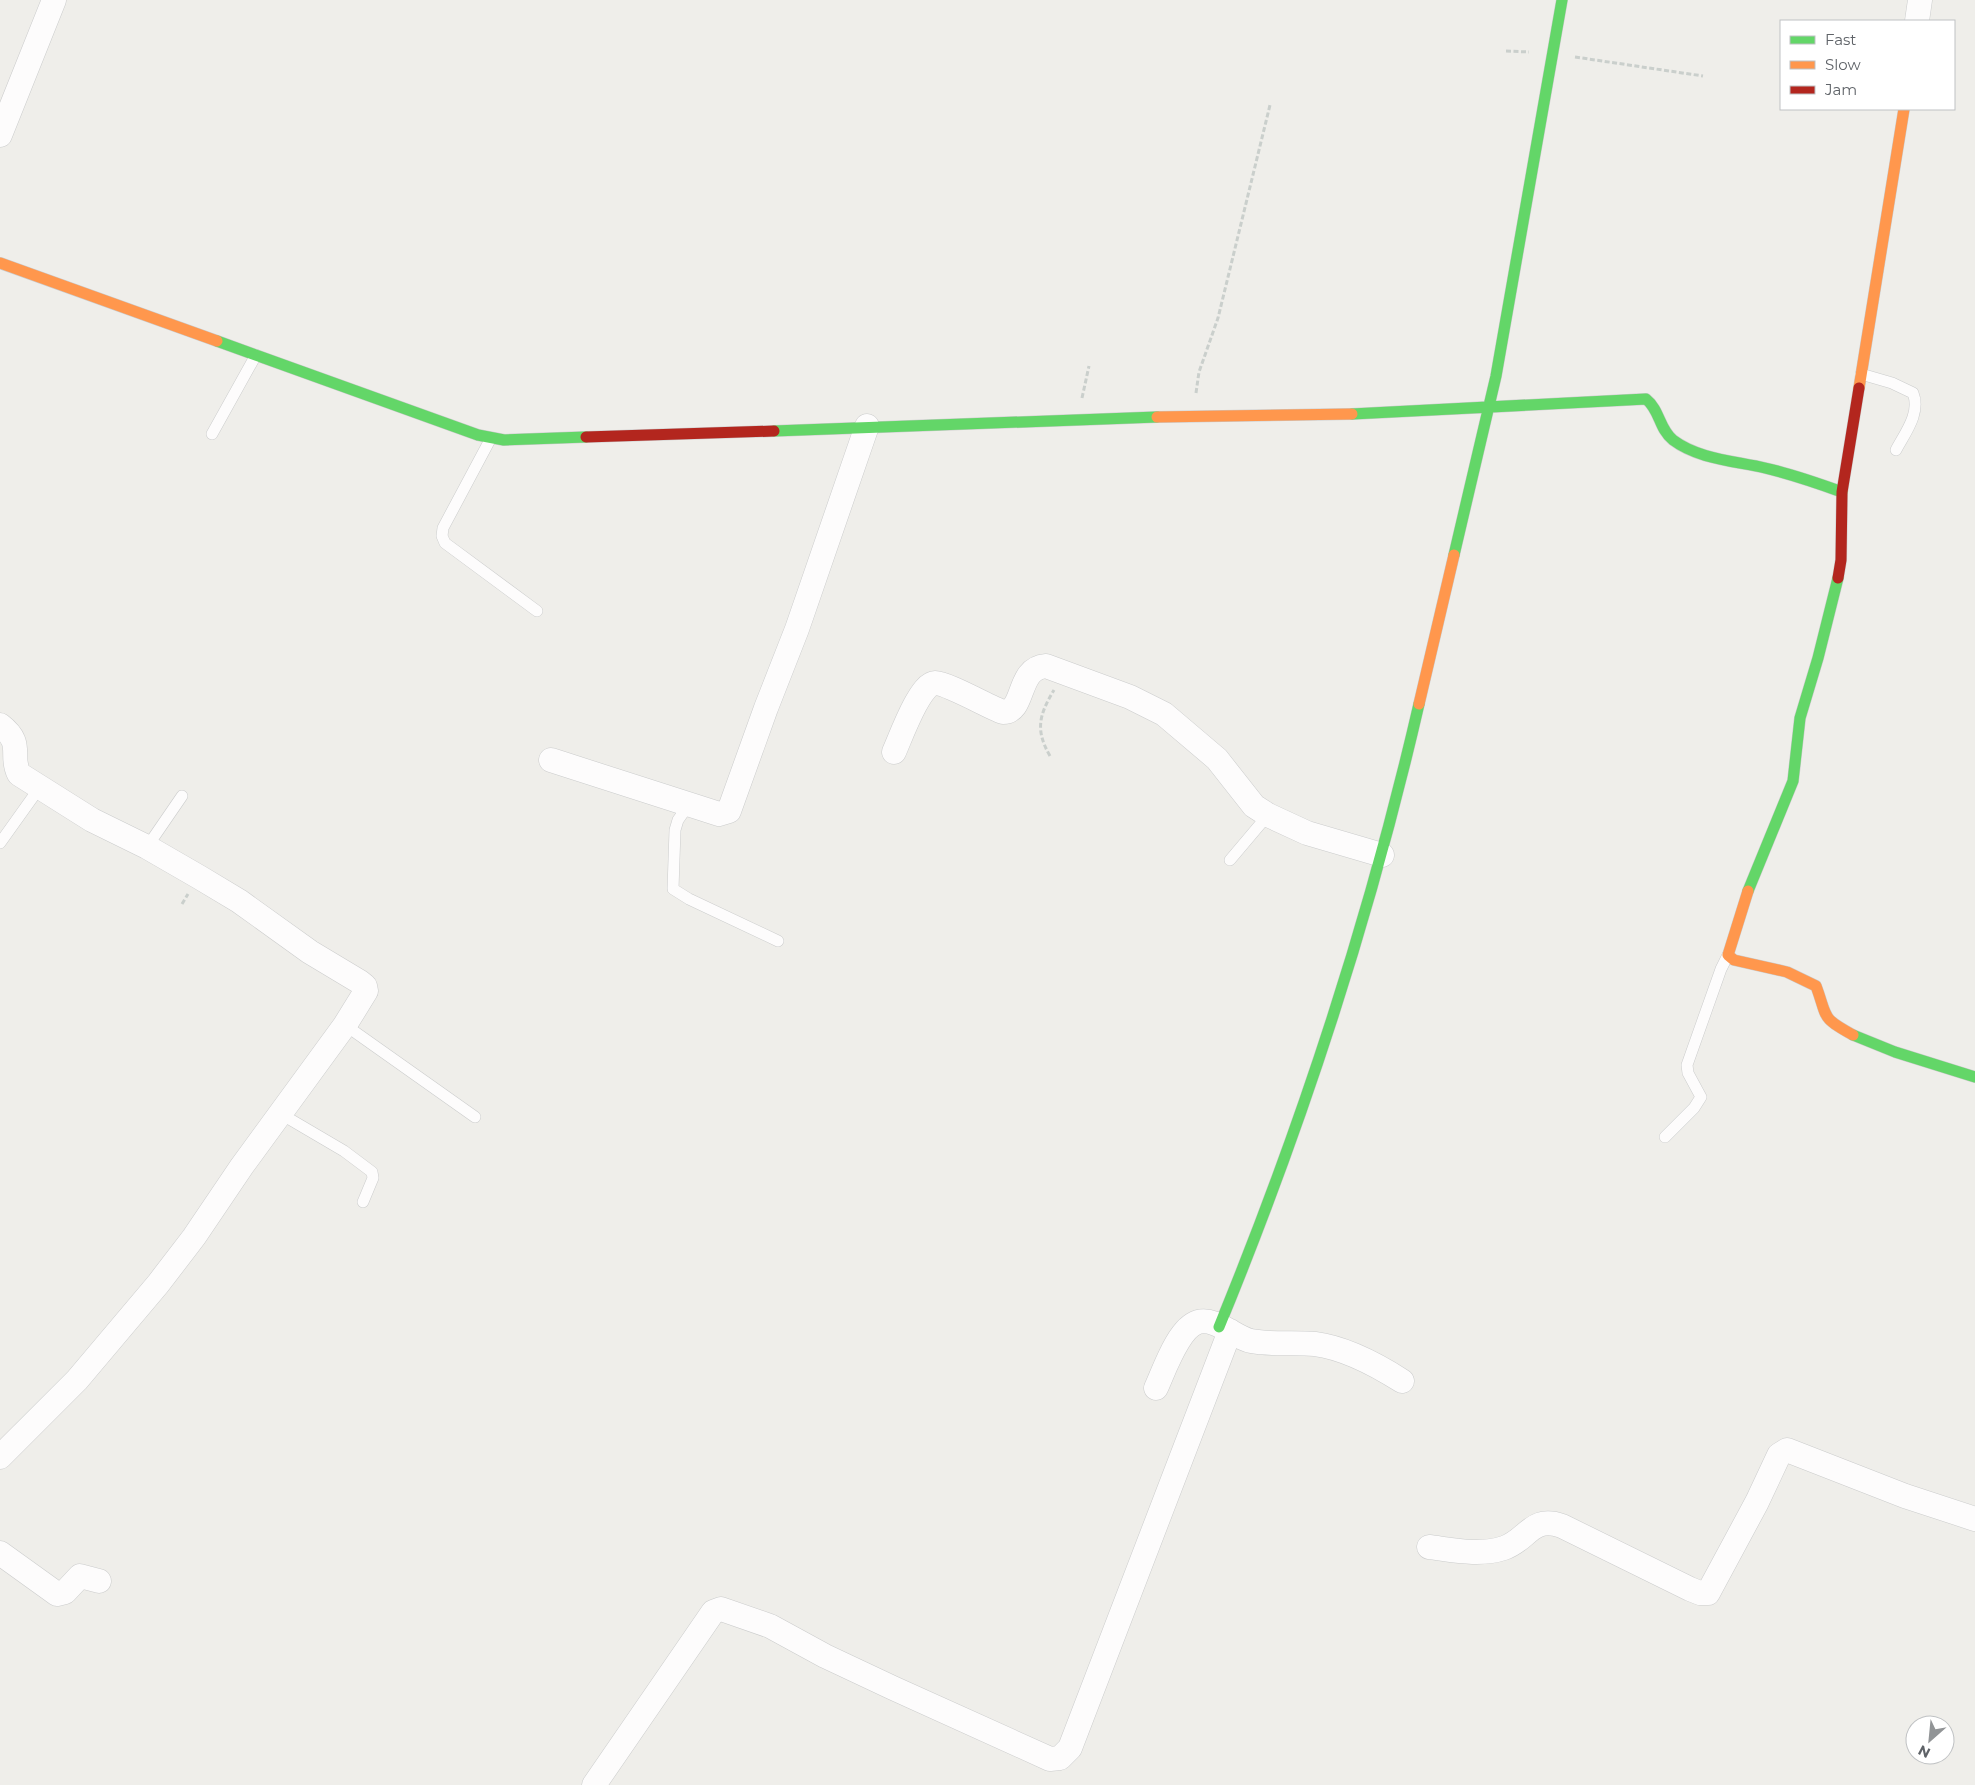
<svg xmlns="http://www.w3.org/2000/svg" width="1975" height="1785" viewBox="0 0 1975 1785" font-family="Montserrat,sans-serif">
<rect width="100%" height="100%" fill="#efeeea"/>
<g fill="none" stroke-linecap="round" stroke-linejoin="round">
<defs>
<path id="lane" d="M1861,374L1892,383L1913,393C1921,413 1905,433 1896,450
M212,434L256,355
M491,438L443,528L442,536L445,543L537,611
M690,803L678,820L675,830L673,889L689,899L778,941
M0,843L40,787
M147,847L182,796
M1230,860L1268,815
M345,1025L475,1117
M281,1114L344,1151L372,1172L373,1178L363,1202
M1665,1137L1694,1108L1701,1097L1688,1073L1687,1065L1721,969L1728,955"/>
<path id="street" d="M1917,21L1920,0
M0,135L54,0
M0,725C25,744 9,755 19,774L92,820L147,847L199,877L239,901L310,952L360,982L365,986L366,991L345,1025L242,1166L194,1237L158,1284L77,1380L0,1457
M894,752C900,739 920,683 935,683C947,683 989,707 1003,712C1026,712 1016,668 1046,666L1130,697L1164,714L1217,759L1254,806L1268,815L1307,833L1382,855
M551,760L719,814L729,811L766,708L797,629L867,426
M1156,1388C1164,1371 1178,1328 1198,1322C1216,1317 1235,1338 1251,1341C1272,1345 1294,1342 1315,1344C1346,1348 1377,1365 1402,1381
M1429,1547C1453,1550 1480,1556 1504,1548C1528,1540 1531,1515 1562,1526L1690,1589L1700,1593H1708L1757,1502L1779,1455L1787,1450L1905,1496L1975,1519
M0,1553L57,1594L65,1592L80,1576L99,1581
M594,1785L713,1612L721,1609L770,1626L825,1656L893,1688L1050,1759L1060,1758L1070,1748L1230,1331"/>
<path id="fast" d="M217,341L478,435L504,440L586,437
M1352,414L1646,399C1660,410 1659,429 1673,440C1698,459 1735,461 1765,468C1791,474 1817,483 1842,492
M774,431L1157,417
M1454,555L1496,376L1562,0
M1748,891L1793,781L1800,718L1818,658L1838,578
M1853,1035L1895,1052L1975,1077
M1219,1327C1302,1125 1370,917 1419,704"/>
<path id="slow" d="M0,263L217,341
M1859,388L1904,109
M1157,417L1352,414
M1419,704L1454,555
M1748,891L1728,955L1734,960L1787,972L1816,986C1828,1018 1820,1017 1853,1035"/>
<path id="jam" d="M586,437L774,431
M1838,578L1841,560L1842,492L1859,388"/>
</defs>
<use href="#lane" stroke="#cbcccc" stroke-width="12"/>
<use href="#street" stroke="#cbcccc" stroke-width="25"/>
<use href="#fast" stroke="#cacacb" stroke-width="12"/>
<use href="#slow" stroke="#cacacb" stroke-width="12"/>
<use href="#jam" stroke="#cacacb" stroke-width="12"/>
<path stroke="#cacfcc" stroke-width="3" stroke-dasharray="5 2.5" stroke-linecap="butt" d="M1506,51L1529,52
M1575,57L1703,76
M1196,393L1199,372L1218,318L1270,105
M1082,398L1089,366
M1050,756C1035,730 1039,715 1054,690
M182,904L188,894"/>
<use href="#lane" stroke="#fdfcfc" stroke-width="11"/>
<use href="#street" stroke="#fdfcfc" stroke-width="24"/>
<use href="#fast" stroke="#63d668" stroke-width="11"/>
<use href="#slow" stroke="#ff974d" stroke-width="11"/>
<use href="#jam" stroke="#b3261e" stroke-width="11"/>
</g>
<rect x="1780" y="20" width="175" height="90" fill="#ffffff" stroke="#bfc1c3"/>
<rect x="1790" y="36" width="25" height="8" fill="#63d668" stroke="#bfc1c3"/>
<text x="1825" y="45" font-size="15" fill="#5f6368">Fast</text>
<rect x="1790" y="61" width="25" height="8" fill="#ff974d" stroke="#bfc1c3"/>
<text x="1825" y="70" font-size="15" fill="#5f6368">Slow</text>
<rect x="1790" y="86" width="25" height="8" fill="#b3261e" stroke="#bfc1c3"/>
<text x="1825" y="95" font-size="15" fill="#5f6368">Jam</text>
<g transform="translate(1930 1740) rotate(207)"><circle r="24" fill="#ffffff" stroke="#bfc1c3"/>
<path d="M0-4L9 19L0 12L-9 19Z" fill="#919496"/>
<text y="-8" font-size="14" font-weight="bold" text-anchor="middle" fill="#5f6368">N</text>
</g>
</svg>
